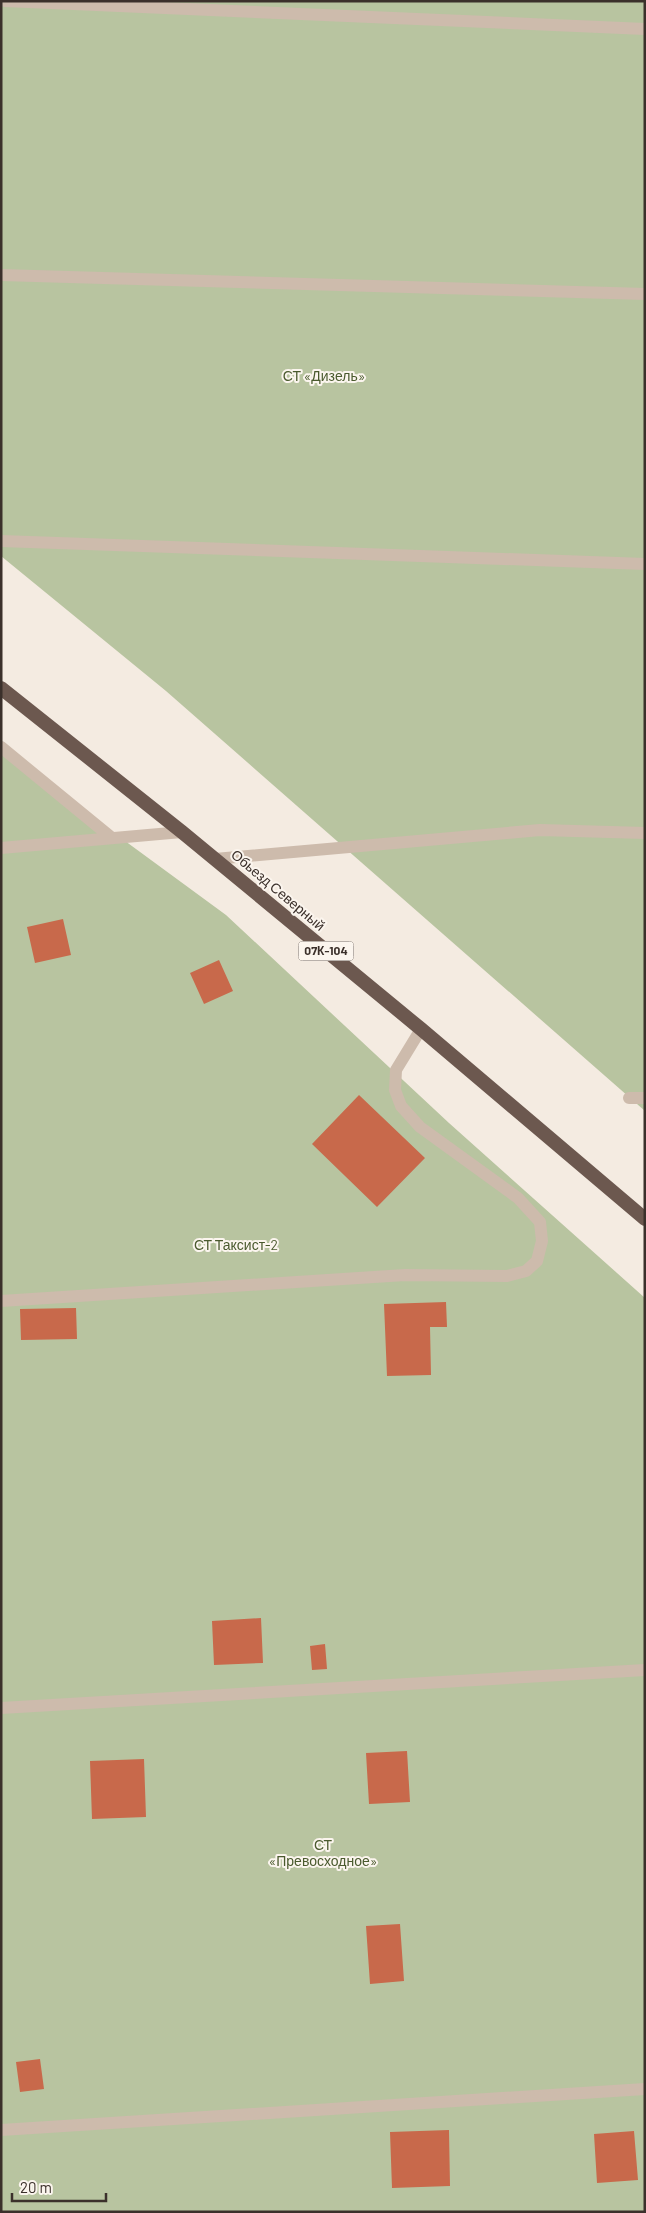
<svg xmlns="http://www.w3.org/2000/svg" width="646" height="2213" viewBox="0 0 646 2213" font-family="Barlow,sans-serif">
<rect width="100%" height="100%" fill="#f4ebe1"/>
<path fill="#b8c4a0" d="M1,1H645V1111L166,691L1,556Z
M1,750L226,915L449,1123L645,1298V2212H1Z"/>
<path fill="#c8694b" d="M63,919L71,955L35,963L27,927Z
M219,960L233,991L204,1004L190,973Z
M359,1095L425,1158L377,1207L312,1144Z
M446,1302L447,1327H430L431,1375L387,1376L384,1304Z
M76,1308L77,1339L21,1340L20,1309Z
M261,1618L263,1663L214,1665L212,1621Z
M325,1644L327,1669L312,1670L310,1646Z
M407,1751L410,1802L369,1804L366,1753Z
M144,1759L146,1817L92,1819L90,1761Z
M400,1924L404,1981L370,1984L366,1926Z
M40,2059L44,2089L20,2092L16,2062Z
M449,2130L450,2186L392,2188L390,2132Z
M634,2131L638,2180L597,2183L594,2134Z"/>
<g fill="none" stroke-linecap="round" stroke-linejoin="round">
<path stroke="#cdbbac" stroke-width="12" d="M5,1L645,29
M1,275L645,294
M1,541L645,564
M1,747L112,838
M1,848L182,832
M215,859L540,830L645,833
M629,1098H645
M1,1708L645,1670
M1,2130L645,2089"/>
<path stroke="#cdbbac" stroke-width="12" d="M1,1301L405,1275L507,1276L526,1271L537,1261L542,1241L540,1222L518,1198L420,1127L401,1106L395,1090L396,1070L421,1029"/>
<path stroke="#6c584f" stroke-width="14" d="M1,688L182,832L421,1029L645,1219"/>
</g>
<g text-anchor="middle" stroke-width="4" stroke-linejoin="round" paint-order="stroke">
<rect fill="#fbf5ee" stroke="#756b66" stroke-width="1" x="298.5" y="941.5" width="55" height="19" rx="4"/>
<g font-size="12" font-weight="bold" fill="#3b302b">
<text x="326" y="955">07К-104</text>
</g>
<g font-size="14" fill="#4a5a2e" stroke="#fbf5ee">
<text x="324" y="381">СТ «Дизель»</text>
<text x="236" y="1250">СТ Таксист-2</text>
<text x="323" y="1850">СТ<tspan x="323" dy="16">«Превосходное»</tspan></text>
</g>
<g font-size="14" fill="#3b302b" stroke="#fbf5ee">
<text transform="translate(278 890) rotate(40)" y="5">Обьезд Северный</text>
</g>
</g>
<rect width="646" height="2213" fill="none" stroke="#3b302b" stroke-width="5"/>
<path d="M12 2193v8h94v-8" fill="none" stroke="#3b302b" stroke-width="2.5"/>
<text x="20" y="2193" font-size="15" fill="#3b302b" stroke="#fbf5ee" stroke-width="4" paint-order="stroke">20 m</text>
</svg>
